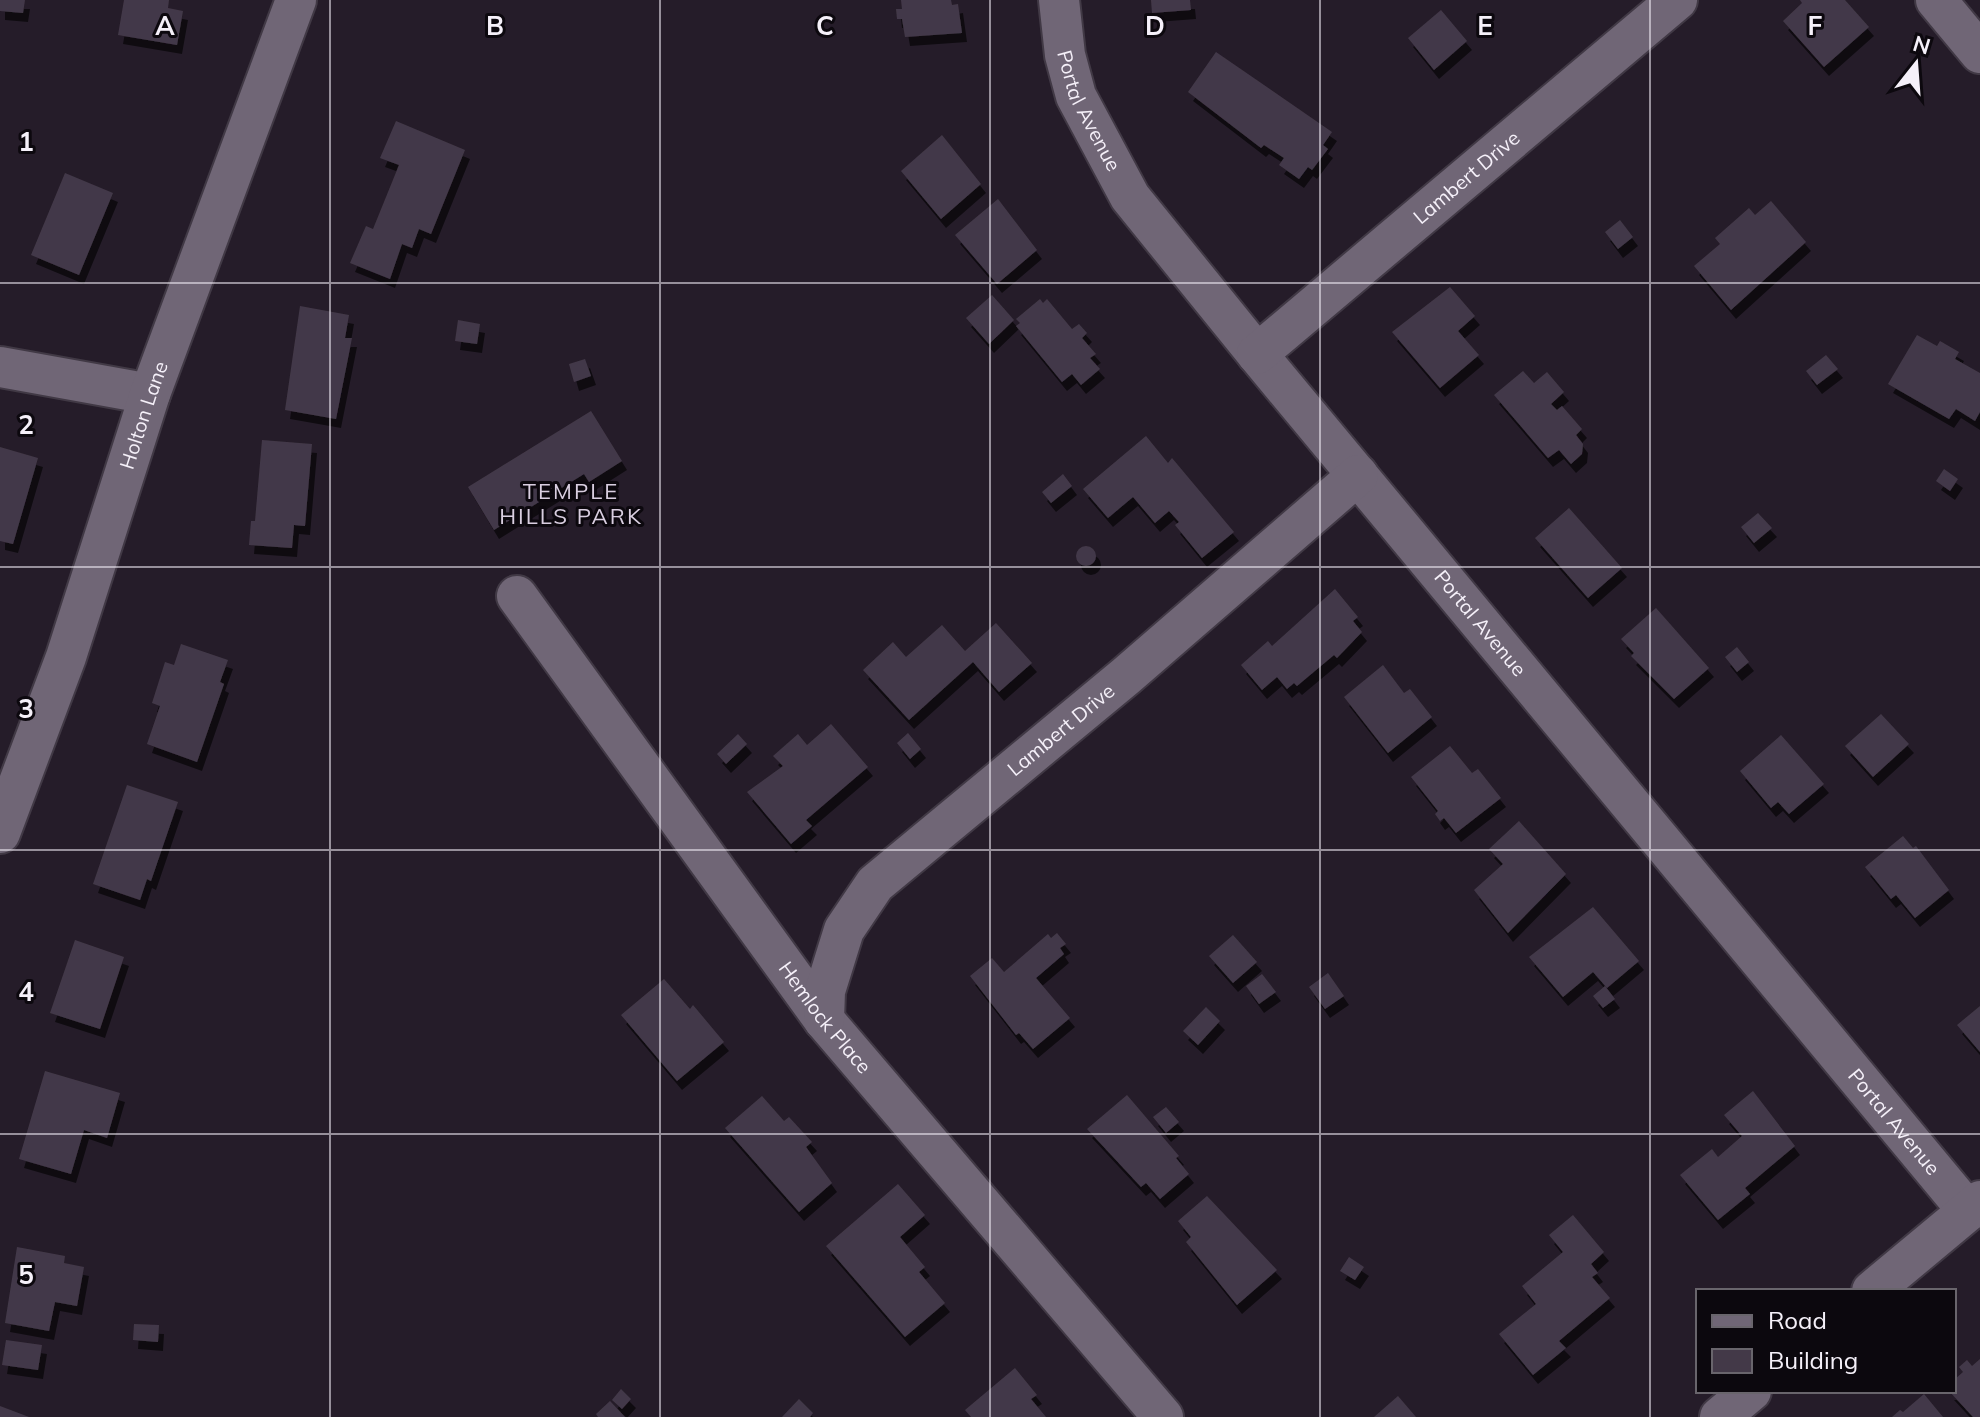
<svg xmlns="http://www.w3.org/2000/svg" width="1980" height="1417" viewBox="0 0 1980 1417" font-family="Mulish,sans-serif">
<defs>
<filter id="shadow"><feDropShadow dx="5" dy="9" stdDeviation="0" flood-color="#0009"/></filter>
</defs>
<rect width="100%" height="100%" fill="#251c29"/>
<path fill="#433948" filter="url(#shadow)" d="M0,0H25L23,13L0,11Z
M124,0H169L168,8L183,11L177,45L118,35Z
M901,0H951L952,5L958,4L962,33L905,37L902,19H897L896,9H902Z
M1151,0H1190L1191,10L1152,13Z
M1800,0H1845L1869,27L1824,67L1783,21L1802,3Z
M1441,10L1467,41L1434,70L1408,38Z
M1216,52L1332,132L1323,145L1328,149L1312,170L1308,167L1299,179L1279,165L1284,158L1264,145L1261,148L1188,92Z
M396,121L465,150L431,234L419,229L412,248L402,244L390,279L350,263L366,226L373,229L399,165L380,158Z
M942,135L981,184L941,219L901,171Z
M65,173L113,193L79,275L31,255Z
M998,199L1037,250L997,284L955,235Z
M1771,201L1806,242L1731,310L1694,266L1720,244L1715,238L1749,208L1755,215Z
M1620,220L1633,237L1618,249L1605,232Z
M1450,287L1475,316L1458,331L1479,355L1440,388L1392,332Z
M992,295L1014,320L989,344L966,318Z
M1040,299L1043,303L1047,299L1072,329L1079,324L1087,333L1082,338L1096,354L1090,358L1100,369L1081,385L1072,374L1062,382L1016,326L1020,323L1016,319Z
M300,306L349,315L345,338H352L336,419L285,410Z
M458,320L480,324L477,344L455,341Z
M1917,335L1937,346L1940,341L1959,352L1955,359L1980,373V412L1975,421L1956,409L1949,419L1888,384Z
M1826,355L1838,369L1817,385L1806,371Z
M585,359L591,376L574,382L569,364Z
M1523,371L1534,383L1547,372L1564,392L1551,404L1557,410L1562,406L1582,429L1576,435L1583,444L1582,454L1571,464L1559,450L1548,458L1494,395Z
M591,411L622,461L589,482L584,474L494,530L468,487Z
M1146,436L1168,463L1172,458L1234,532L1202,558L1175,525L1179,522L1169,511L1155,523L1133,497L1108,518L1083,489Z
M262,440L312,444L305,526L294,525L292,548L249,545L251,521H255Z
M0,447L38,458L13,544L0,541Z
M1944,469L1958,479L1950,491L1936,481Z
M1063,474L1072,486L1051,503L1042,492Z
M1569,508L1622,568L1588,598L1535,538Z
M1758,513L1772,528L1754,543L1741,527Z
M1076 556a10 10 0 1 1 20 0a10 10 0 1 1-20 0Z
M1335,589L1358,617L1353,621L1362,632L1337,658L1334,655L1297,686L1294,683L1287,689L1277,677L1262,690L1241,665L1268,641L1272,646Z
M1656,608L1709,668L1674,699L1631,656L1634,653L1621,639Z
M996,623L1032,663L999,692L973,662L909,720L863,670L893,642L906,657L942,625L965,651Z
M181,644L228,660L220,682L224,684L197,762L147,744L160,706L152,703L165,662L174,665Z
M1737,647L1749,662L1737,672L1725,657Z
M1383,665L1404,693L1410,689L1432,717L1388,753L1344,697Z
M1881,714L1909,744L1873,777L1845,746Z
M831,724L868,767L806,820L812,826L791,844L747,792L783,766L773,756L798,734L807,745Z
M908,733L921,749L910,759L897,743Z
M738,734L747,744L726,764L717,754Z
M1781,735L1824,784L1789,814L1778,802L1771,808L1740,771Z
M1450,746L1472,773L1478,769L1501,798L1456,833L1444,818L1440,821L1435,814L1438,811L1411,777Z
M127,785L178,802L151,881L147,879L140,900L93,884Z
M1519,821L1566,874L1508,933L1474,890L1503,864L1489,849Z
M1903,836L1913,848L1916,846L1949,890L1915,918L1896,895L1891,899L1865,867Z
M1593,907L1639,961L1607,988L1593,972L1563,997L1529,957Z
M1057,933L1066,944L1060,948L1064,954L1036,978L1070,1018L1033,1049L1019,1033L1016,1035L970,976L992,958L1004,972L1048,934L1051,938Z
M1233,935L1257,962L1233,983L1209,956Z
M75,940L124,957L100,1029L50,1013Z
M1328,973L1344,996L1325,1009L1309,987Z
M1262,974L1276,992L1259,1004L1246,986Z
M664,979L690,1009L693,1005L724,1042L677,1081L621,1015Z
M1605,986L1615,999L1603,1008L1593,996Z
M1980,1006V1052L1957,1025Z
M1206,1007L1220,1021L1198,1045L1183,1031Z
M45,1071L120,1093L107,1138L84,1130L71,1174L19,1159Z
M1753,1091L1795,1146L1745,1188L1750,1194L1718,1220L1680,1175L1712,1149L1718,1157L1742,1136L1724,1115Z
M1127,1095L1179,1156L1176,1158L1189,1174L1160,1199L1146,1183L1141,1187L1087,1129Z
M762,1096L784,1121L789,1117L812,1142L806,1147L832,1183L799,1212L725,1128Z
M1166,1107L1179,1122L1166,1133L1153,1117Z
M898,1184L925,1215L900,1237L925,1267L919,1272L945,1303L905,1337L826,1246Z
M1207,1196L1277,1270L1237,1305L1186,1242L1191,1237L1178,1221Z
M1573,1215L1604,1252L1591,1264L1598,1273L1592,1277L1610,1298L1559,1341L1566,1348L1533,1375L1499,1334L1536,1304L1522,1286L1563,1252L1549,1235Z
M17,1247L65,1256L64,1263L84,1267L77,1306L55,1302L49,1331L5,1323Z
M1349,1257L1364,1267L1355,1280L1340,1271Z
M134,1324L159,1325L158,1342L133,1340Z
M6,1340L42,1345L38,1370L2,1365Z
M1980,1359V1417H1973L1949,1391H1954V1380L1963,1372L1959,1367L1967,1360L1972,1366Z
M1015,1368L1037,1395L1031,1399L1046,1417H971L965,1410Z
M621,1389L631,1399L622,1409L612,1400Z
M1924,1394L1943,1417H1892L1900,1410L1903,1412Z
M1398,1396L1416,1417H1374Z
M799,1399L813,1413L810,1417H782Z
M610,1401L625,1417H598L596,1414Z
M0,1406L29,1417H0Z"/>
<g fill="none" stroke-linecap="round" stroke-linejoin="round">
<defs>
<g id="street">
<path id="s1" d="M1059,0L1065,55L1076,96L1130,197L1257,354L1968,1211"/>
<path d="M1936,0L1980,53"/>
<path id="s2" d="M1257,354L1677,0"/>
<path d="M0,367L150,394"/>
<path id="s3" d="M517,596L824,1020L1163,1417"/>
<path id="s4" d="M0,833L66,657L150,394L296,0"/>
<path id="s5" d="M824,1020L825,991L844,930L875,884L1126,676L1358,475"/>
<path d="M1872,1291L1980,1201"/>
<path d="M1720,1417L1751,1391"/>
</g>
</defs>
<use href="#street" stroke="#413945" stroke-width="44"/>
<use href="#street" stroke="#706676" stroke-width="40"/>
</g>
<path fill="none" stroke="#f5f0f9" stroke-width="2" stroke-opacity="0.55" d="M330,0V1417M660,0V1417M990,0V1417M1320,0V1417M1650,0V1417M0,283H1980M0,567H1980M0,850H1980M0,1134H1980"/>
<g text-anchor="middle" stroke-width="6" stroke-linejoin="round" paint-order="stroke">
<g font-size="20" fill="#f5f0f9" stroke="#0c080e">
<text dy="7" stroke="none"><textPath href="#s1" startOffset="116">Portal Avenue</textPath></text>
<text dy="7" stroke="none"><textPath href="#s2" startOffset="274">Lambert Drive</textPath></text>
<text dy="7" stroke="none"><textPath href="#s4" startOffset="442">Holton Lane</textPath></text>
<text dy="7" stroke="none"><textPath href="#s1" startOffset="764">Portal Avenue</textPath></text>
<text dy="7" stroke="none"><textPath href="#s5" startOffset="390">Lambert Drive</textPath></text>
<text dy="7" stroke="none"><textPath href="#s3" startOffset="522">Hemlock Place</textPath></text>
<text dy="7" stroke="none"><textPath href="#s1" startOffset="1412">Portal Avenue</textPath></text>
</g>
<g font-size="22" letter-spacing="2" fill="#d9cee0" stroke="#0c080e">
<text x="571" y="499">TEMPLE<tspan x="571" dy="25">HILLS PARK</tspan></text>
</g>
</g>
<g font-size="26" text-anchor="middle" font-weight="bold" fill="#f5f0f9" stroke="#0c080e" stroke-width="6" stroke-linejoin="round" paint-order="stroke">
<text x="165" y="35">A</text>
<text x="495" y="35">B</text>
<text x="825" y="35">C</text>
<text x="1155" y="35">D</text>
<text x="1485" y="35">E</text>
<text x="1815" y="35">F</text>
<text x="26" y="151">1</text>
<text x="26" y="434">2</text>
<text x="26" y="718">3</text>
<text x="26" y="1001">4</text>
<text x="26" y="1284">5</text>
</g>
<rect x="1696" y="1289" width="260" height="104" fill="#0c080e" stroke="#69656c" stroke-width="2"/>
<rect x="1712" y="1315" width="40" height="12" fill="#706676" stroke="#69656c" stroke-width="2"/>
<text x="1768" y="1329" font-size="24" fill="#f5f0f9">Road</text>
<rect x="1712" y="1349" width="40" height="24" fill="#433948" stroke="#69656c" stroke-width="2"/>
<text x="1768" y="1369" font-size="24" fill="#f5f0f9">Building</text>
<g transform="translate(1916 64) rotate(17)" stroke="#0c080e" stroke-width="6" paint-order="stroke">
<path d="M0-6L14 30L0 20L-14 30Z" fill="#f5f0f9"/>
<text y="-12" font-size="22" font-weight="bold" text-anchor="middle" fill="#f5f0f9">N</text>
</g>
</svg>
